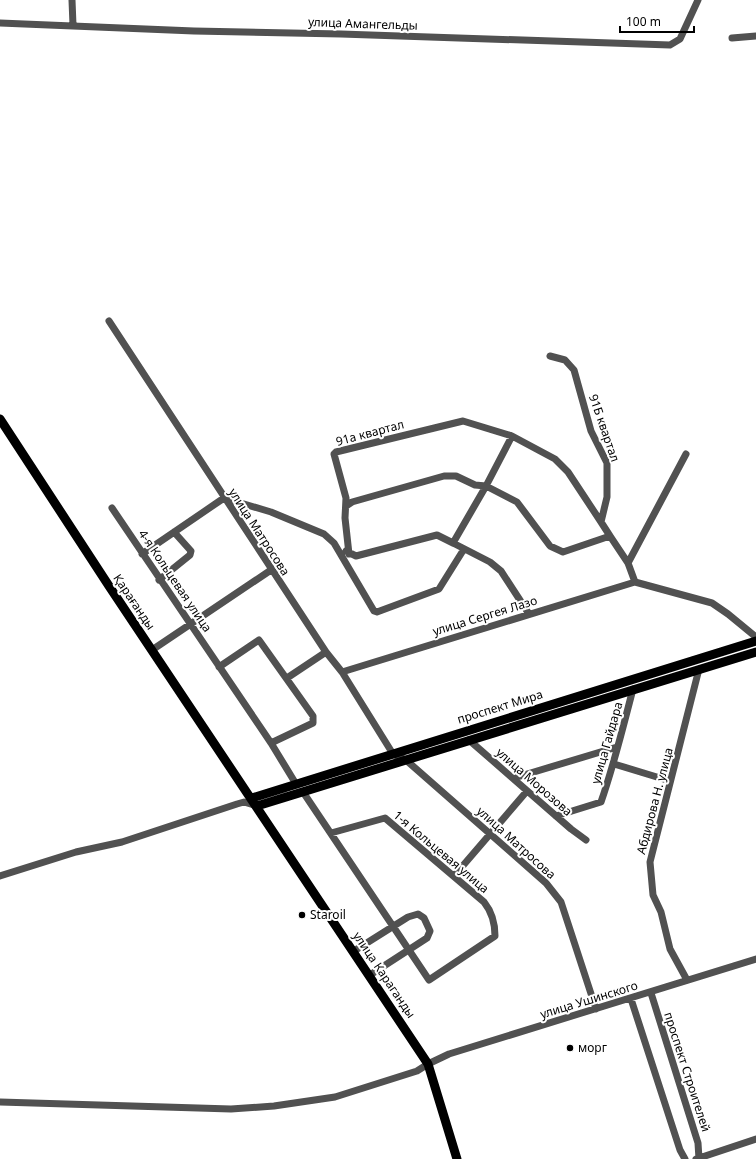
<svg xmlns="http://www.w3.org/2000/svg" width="756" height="1159" viewBox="0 0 756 1159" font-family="'Noto Sans',sans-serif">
<rect width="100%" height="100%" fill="#fff"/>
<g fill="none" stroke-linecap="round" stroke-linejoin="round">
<path stroke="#515151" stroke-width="7" d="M72,0L73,25
M0,23L194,31L341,34L670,45L680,39L698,0
M732,38L756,36
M109,321L326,652L342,672L393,754L406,760L546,883L561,902L596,1009
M512,436L486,486L453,543L490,562L501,571L529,614
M346,506L352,502L444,476H456L475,485L486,486L517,502L550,546L563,552L610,536L601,522L607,497V463L591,431L574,370L565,360L550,356
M112,508L271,743L296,784
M610,536L628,563
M346,551L356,556L437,535L453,543
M142,554L224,498L271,512L324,534L334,543L374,611L377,612L439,589L464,549
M349,554L345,518L346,498L334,454L336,452L463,421L512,436L555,459L568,472L601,522
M159,580L190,555L191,551L174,532
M635,582L712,603L728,614L756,637
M152,650L271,570
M219,667L259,640L313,716V723L271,743
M342,672L635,582L628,563L686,454
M287,678L326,652
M469,740L571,829L586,840
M614,764L670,781
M514,778L617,747
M303,792L429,980L495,936C495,923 492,912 484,902L385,818L331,833
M556,816L601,802C614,765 623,727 633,689
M0,876L76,852L122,842L237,804L244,802L257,806
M454,876L527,791
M354,951L408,917L418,914L424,918L430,931L427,938L370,975
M687,980L670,949L661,912L653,895L650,862L699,669
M651,993L698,1143L699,1159
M631,999L680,1150L685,1159
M0,1102L231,1109L274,1106L335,1097L417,1071L428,1064L449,1054L756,959
M696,1159L756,1139"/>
<path stroke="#000" stroke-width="9" d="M0,419L109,586L428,1064L457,1159
M252,798L756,641
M257,806L756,652"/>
</g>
<g fill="#000" stroke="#fff" stroke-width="1.5">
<circle cx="302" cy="915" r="4"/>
<circle cx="570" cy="1048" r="4"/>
</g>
<g text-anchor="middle" stroke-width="4" stroke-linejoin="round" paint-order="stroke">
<g font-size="12" fill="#000" stroke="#fff">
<text transform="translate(363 24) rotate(2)" y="4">улица Амангельды</text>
<text transform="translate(604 428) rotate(71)" y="4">91Б квартал</text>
<text transform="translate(370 433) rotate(-15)" y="4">91а квартал</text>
<text transform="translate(259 532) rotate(57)" y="4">улица Матросова</text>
<text transform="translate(175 581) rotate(56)" y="4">4-я Кольцевая улица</text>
<text transform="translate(134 602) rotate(56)" y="4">Қарағанды</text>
<text transform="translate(485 616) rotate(-17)" y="4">улица Сергея Лазо</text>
<text transform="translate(500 707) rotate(-17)" y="4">проспект Мира</text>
<text transform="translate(607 743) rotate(-74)" y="4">улица Гайдара</text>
<text transform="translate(534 782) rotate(41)" y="4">улица Морозова</text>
<text transform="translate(655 801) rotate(-75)" y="4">Абдирова Н. улица</text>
<text transform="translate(516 843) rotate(42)" y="4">улица Матросова</text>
<text transform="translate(441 852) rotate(40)" y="4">1-я Кольцевая улица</text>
<text transform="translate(384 975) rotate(56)" y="4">улица Караганды</text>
<text transform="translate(589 1000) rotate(-17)" y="4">улица Ушинского</text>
<text transform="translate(687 1072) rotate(72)" y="4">проспект Строителей</text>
</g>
<g font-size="12" fill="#000" stroke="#fff" text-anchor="start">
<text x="310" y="919">Staroil</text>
<text x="578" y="1052">морг</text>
</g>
</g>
<path d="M620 26v6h74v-6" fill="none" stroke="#000000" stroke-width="2"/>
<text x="626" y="26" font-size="12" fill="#000000" stroke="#ffffff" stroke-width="3" paint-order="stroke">100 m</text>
</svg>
